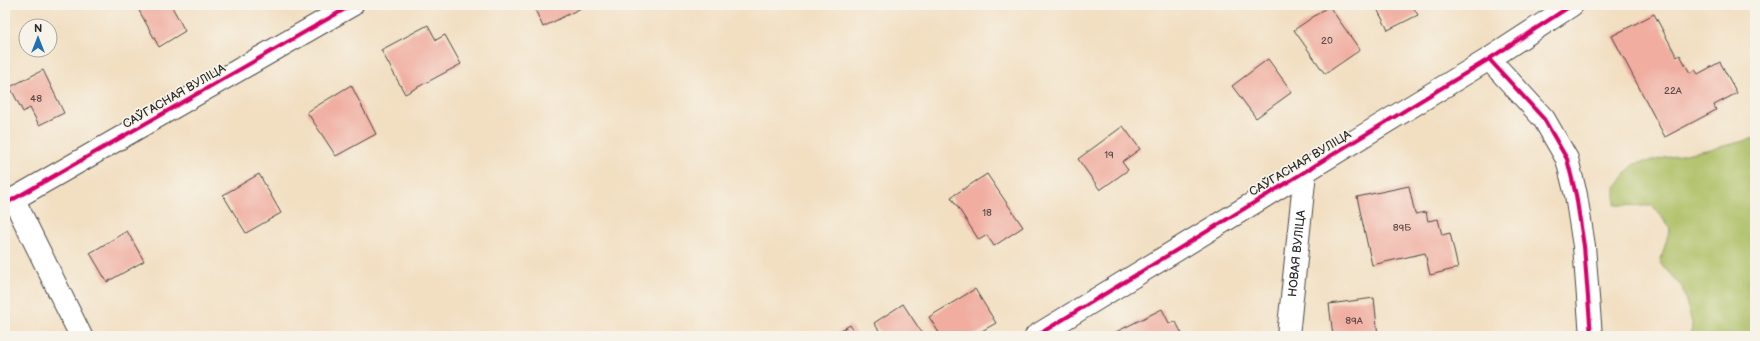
<svg xmlns="http://www.w3.org/2000/svg" width="1760" height="341" viewBox="0 0 1760 341" font-family="'Balsamiq Sans',sans-serif">
<rect width="100%" height="100%" fill="#f7f3e8"/>
<filter id="ink" filterUnits="userSpaceOnUse"><feTurbulence type="fractalNoise" baseFrequency=".025" numOctaves="2"/><feDisplacementMap in="SourceGraphic" scale="8" xChannelSelector="R" yChannelSelector="G"/><feConvolveMatrix kernelMatrix="1 2 1 2 8 2 1 2 1" color-interpolation-filters="sRGB"/></filter>
<filter id="wash" filterUnits="userSpaceOnUse"><feTurbulence type="fractalNoise" baseFrequency=".012" numOctaves="4" result="noise"/><feDisplacementMap in="SourceGraphic" scale="16" xChannelSelector="R" yChannelSelector="G"/><feGaussianBlur stdDeviation="0.9" result="paint"/><feColorMatrix in="noise" values="0 0 0 0 0 0 0 0 0 0 0 0 0 0 0 0 0 1.4 0 .05"/><feComposite in="paint" operator="in"/></filter>
<g filter="url(#wash)">
<rect width="100%" height="100%" fill="#f2dfc2"/>
<path fill="#aabd61" stroke="#6a7446" d="M1755,138V336H1691L1692,323L1682,287L1660,263L1670,228L1653,206L1615,205V187L1634,164L1716,148Z"/>
<g id="blocks">
<path fill="#f0ada0" d="M136,5H171L185,31L159,47Z
M533,5H581L583,7L543,27Z
M1375,5H1412L1418,15L1388,30Z
M1329,6L1360,50L1325,74L1294,30Z
M1654,14L1677,57L1680,55L1690,73L1695,70L1698,74L1720,62L1737,93L1714,105L1716,110L1665,137L1612,36Z
M428,25L436,40L445,35L461,64L405,94L381,50Z
M1268,59L1292,92L1256,118L1232,86Z
M43,70L64,113L39,125L30,108L23,112L10,87Z
M351,85L376,134L336,156L307,112Z
M1123,126L1140,149L1122,162L1128,170L1100,190L1078,159Z
M259,174L281,213L246,233L223,195Z
M987,174L1023,227L994,246L987,235L979,240L951,197Z
M1409,186L1415,214L1426,212L1428,221L1438,219L1442,235L1450,233L1458,268L1430,275L1425,253L1372,265L1357,197Z
M127,231L144,261L107,282L90,253Z
M975,289L996,323L973,336H941L929,317Z
M1374,298L1378,336H1333L1329,304Z
M903,304L924,336H883L874,323Z
M1162,309L1169,323L1176,322L1183,336H1108Z
M850,325L857,336H831Z"/>
</g>
</g>
<g filter="url(#ink)">
<use href="#blocks" fill-opacity="0" stroke="#494642" stroke-width="1"/>
<g fill="none" stroke-linecap="round" stroke-linejoin="round">
<defs>
<g id="minor">
<path d="M1489,59L1544,119L1567,159L1576,195L1584,246L1591,336"/>
<path d="M14,200L81,336"/>
<path d="M5,204L352,5"/>
<path d="M1036,336L1489,59L1572,5"/>
<path id="s1" d="M1288,336L1305,172"/>
</g>
</defs>
<use href="#minor" stroke="#494642" stroke-width="24"/>
<use href="#minor" stroke="#fff" stroke-width="22"/>
<defs>
<path id="cycleway" d="M1489,59L1544,119L1567,159L1576,195L1584,246L1591,336
M5,204L352,5
M1036,336L1489,59L1572,5"/>
</defs>
<use href="#cycleway" stroke="#f7f3e8" stroke-width="6"/>
<use href="#cycleway" stroke="#d6006c" stroke-width="4"/>
</g>
</g>
<g text-anchor="middle" stroke-width="3.5" stroke-linejoin="round" paint-order="stroke">
<g font-size="10" fill="#5c4c48">
<text x="1327" y="44">20</text>
<text x="1673" y="94">22А</text>
<text x="36" y="102">48</text>
<text x="1109" y="158">19</text>
<text x="987" y="216">18</text>
<text x="1402" y="231">89Б</text>
<text x="1354" y="324">89А</text>
</g>
<g font-size="12" fill="#2b2b2b" stroke="#f7f3e8">
<text transform="translate(174 96) rotate(-30)" y="4">САЎГАСНАЯ ВУЛІЦА</text>
<text transform="translate(1300 163) rotate(-31)" y="4">САЎГАСНАЯ ВУЛІЦА</text>
<text dy="4" stroke="none"><textPath href="#s1" startOffset="83">НОВАЯ ВУЛІЦА</textPath></text>
</g>
</g>
<rect width="1760" height="341" fill="none" stroke="#f7f3e8" stroke-width="20"/>
<g transform="translate(38 38)"><circle r="19" fill="#f7f3e8" stroke="#a5a39c"/>
<path d="M0-3L7 15L0 10L-7 15Z" fill="#1f6fb2"/>
<text y="-6" font-size="11" font-weight="bold" text-anchor="middle" fill="#2b2b2b">N</text>
</g>
</svg>
